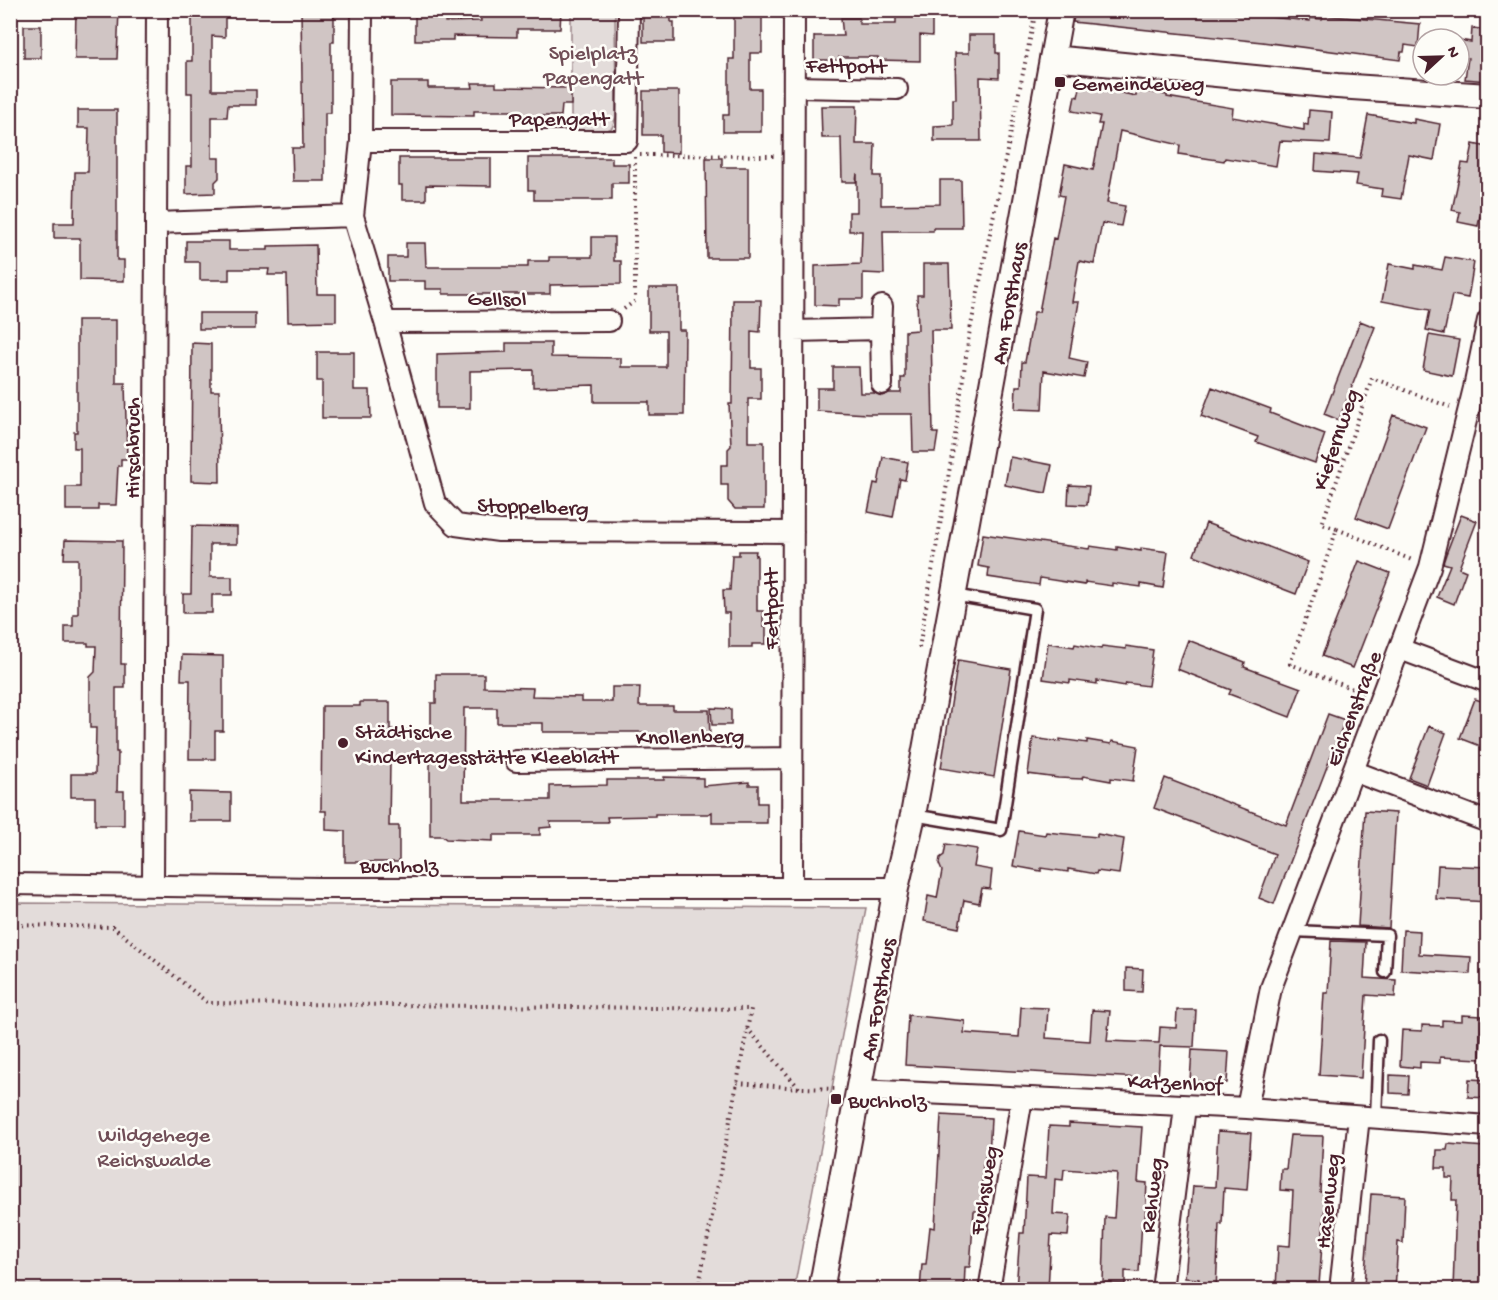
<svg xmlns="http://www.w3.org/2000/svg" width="1498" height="1300" viewBox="0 0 1498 1300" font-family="'Gochi Hand',sans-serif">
<rect width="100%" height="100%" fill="#fdfcf7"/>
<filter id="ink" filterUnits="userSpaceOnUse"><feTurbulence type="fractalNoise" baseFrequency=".0167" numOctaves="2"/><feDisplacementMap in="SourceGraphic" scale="12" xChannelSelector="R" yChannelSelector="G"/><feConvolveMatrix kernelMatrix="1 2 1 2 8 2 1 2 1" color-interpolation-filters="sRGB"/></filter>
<g filter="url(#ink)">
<path fill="#e3dcda" stroke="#967e82" stroke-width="1.5" d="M571,11H615L616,117L612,128L602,132L571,131Z
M11,903L866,908L794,1289H11Z"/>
<path fill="#d0c5c4" stroke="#4a1f2b" stroke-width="1.5" d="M76,10H119L117,59H75Z
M192,10H225V37L212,36V90H256V105H228L227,117H212V158H219V178L215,182V193L186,194V166H192V93H187V61H192Z
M301,10H334V42H331V113H325V181H293L292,148H303Z
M415,10H445V22L481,21L480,10H561L560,29H517V37L453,36V40H415Z
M643,10H671V22H674V42H643Z
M734,10H762V53H750V89H761V132H723V115H729V59H734Z
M1075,10H1236L1235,14L1310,21V18L1322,19V15L1420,24L1418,47L1405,45L1404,52H1401L1400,60L1262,42L1073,22Z
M896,13H932V36L920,35V61L878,60V57H839V60H814V36H843L841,18H859V24H896Z
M24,26H41V58H24Z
M1472,28L1488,30V81L1465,79L1468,58L1459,57V40L1471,42Z
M969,35H996V53H999V78L980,77L981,141H934V126L953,125V99H956L955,53H969Z
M391,82H428V88H473L472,83H496V87L571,88V105H562L561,116H520V111H474V116L391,115Z
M1081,84L1136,96L1137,90L1167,95V97L1233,108L1232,117L1304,130V124L1308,125L1309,110L1332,112L1330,143L1280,141L1276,166L1225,158L1224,161L1179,154L1180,145L1120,131L1107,203L1125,206L1121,226L1102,223L1094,264L1079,261L1072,302H1079L1069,358L1087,362L1084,378L1044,371L1042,410L1015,409L1016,386H1021L1022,362H1025L1034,312H1039L1053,238L1056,239L1064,196L1059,195L1065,164L1093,170L1102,124H1098L1100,116L1072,111L1075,96L1078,97Z
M643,91H679V153L661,152V135H643Z
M821,106H857L856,144H875L874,176H881V205L940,204V180H961L962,228H933V231H883L884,274L863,273V299H839V306L815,305V266L861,264L862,231H849V212H857V173L856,182H842L841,138H822Z
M78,110H117V260H124V281L80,280V238H54V223H74L75,172H88L89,128H78Z
M1368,115L1414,123V119L1440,124L1434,160L1409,155L1401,199L1381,196L1382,189L1356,185L1358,174L1315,171L1316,154L1360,158Z
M1473,144L1488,147V196L1484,216H1480L1478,226L1458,222L1460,212L1452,210L1462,163L1469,164Z
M399,158H491V186L426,185V200H402V185H399Z
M528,158H612V164H629V183H612V200H534V190H528Z
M706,158H722V167H748V258H707Z
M592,237H614V261H621V284L550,285V294H443V289H425V281H388V257H406V243H425L426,267H528V261H549V257H592Z
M186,241H229V250H268V246L316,245L317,294H336V321L288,322L287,275H268L269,269H229V280H200V262H186Z
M1445,257L1474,262L1468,298L1452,295L1444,334L1426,330L1430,310L1382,301L1389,264L1415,269V265L1442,270Z
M923,264H949L951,330H931L933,433H938L935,452H913L912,414H868L817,411V388H833V367H859L860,393H875L882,396L889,393H901V378H905V331L918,330L917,295H923Z
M649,288H679V330H685L684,415H649V402H594V385L533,387V370L470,371V408H437V354L506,352V343H551V357L621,358V367H666V331H649Z
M733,300H761L760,332L751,331V368H761V399H748V442H764V509H735L728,501V485H721V465H728V449L731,446L729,404H732Z
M199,313H255V329H199Z
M77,320H116V383H125L127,459H121V466H118L116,505H98V510H66V487H80V448H74V432H77Z
M1360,321L1375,327L1339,420L1324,414Z
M1429,335L1459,340L1452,376L1423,370Z
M192,343L211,344V391H219L220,482L191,481Z
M317,352H354V390H370L371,418H322V381H317Z
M1212,387L1271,409L1270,413L1325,434L1315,463L1256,442L1258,437L1201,416Z
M1393,415L1426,427L1388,529L1356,517Z
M883,457L908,462L905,480L900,479L893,517L868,512L874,483L878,484Z
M1010,457L1052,465L1046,493L1005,485Z
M1069,485L1089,486L1087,505L1068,504Z
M1461,515L1477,521L1459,568L1466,571L1454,604L1437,597L1450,565L1443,563L1446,554Z
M1206,523L1308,562L1296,594L1194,555Z
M192,526L237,527V544H210V577H232V595H212V613H183V594H191Z
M983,534L1089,549L1090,546L1117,550V547L1141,551V548L1168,552L1163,588L1141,584V587L1112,583V586L1085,582V585L1040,578L1039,585L988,577L989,568L978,566Z
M65,540L122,541L121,664H125V688H116V752H118L117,791H124V825H95V797H71V774H95L96,728H90V677L95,672L96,646H88V643H65V626H73V614H78V559H64Z
M739,551H756L755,556L757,555V611H763V627H766V644H752V647H729V613H724L723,590H730L732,555H739Z
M1359,561L1390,573L1353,668L1322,656Z
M1188,640L1245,662L1244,667L1301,688L1290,717L1229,694L1231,690L1177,669Z
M1048,643L1074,647L1075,644L1101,649L1102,646L1126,649V646L1153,650L1148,686L1126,683L1125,686L1097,681V684L1070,680V683L1043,679Z
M182,655L223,656V731H215V759H189L190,680H181Z
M958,660L1011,669L994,777L941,768Z
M436,674H484V687L533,688L532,696L581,697V702H612V687H640L639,706H673V710H709L710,738H645V732H543V723H497V708H464L463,800H550V786L607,785V780H664V777L703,778V786L749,782V785H758V803H767V823H712V812L708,814H655V816L607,817L608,822H550L551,827L540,828V835H493V841L446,839L442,836H430V757L396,758V762H390L389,826H399V862H345V831L326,830V811H321L322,706H360V702H390V729L431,731V703H436Z
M1475,699L1488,703V749L1460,738Z
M711,708L731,709V725H712Z
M1328,714L1345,720L1274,904L1259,898L1275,854L1154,808L1165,778L1286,825Z
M1429,726L1446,733L1427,785L1409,778Z
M1033,738L1060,742V739L1087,743V740L1111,744L1112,741L1138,746L1133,781L1111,778V781L1083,776L1082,779L1058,778L1028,774Z
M189,792L231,793V821H189Z
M1365,811L1396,813L1389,928L1358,926Z
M1019,831L1045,835L1046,832L1097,837V834L1124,839L1119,874L1097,871L1096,874L1068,869V872L1041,868V871L1013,866Z
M946,844L977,849L974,867L992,870L990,889L982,888L979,903L964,900L959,928L924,921L928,896L937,898L942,871L939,864L940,858L944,855Z
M1438,865L1488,867V902L1436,899Z
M1403,930L1420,931L1419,954L1471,957L1470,974L1401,970Z
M1331,941L1366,942L1364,978L1396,980L1395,997L1366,995L1361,1078L1319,1075L1324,993H1328Z
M1126,968L1143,969L1142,992L1126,991Z
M1021,1007L1048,1008L1046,1038L1090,1041L1092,1010L1110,1011L1107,1041L1159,1043L1160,1027L1176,1028L1177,1010H1196L1194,1047L1160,1046L1158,1079L905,1065L908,1015L965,1021L964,1033L1019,1037Z
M1462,1015L1482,1016L1480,1059L1440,1057V1063L1420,1062V1068L1400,1066L1402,1030L1422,1031V1025L1442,1026V1020L1462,1021Z
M1192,1050L1229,1052L1227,1083L1190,1081Z
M1390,1075L1409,1076L1408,1094L1390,1093Z
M1469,1079L1488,1080V1098L1468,1097Z
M941,1115L991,1118L989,1157H985V1165H983L980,1211H974L970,1267H965L964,1290H920L922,1264H926L930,1227L935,1228Z
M1069,1123L1142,1127L1138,1182L1147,1183L1145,1220H1142L1139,1272L1125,1271V1284L1103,1283L1105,1217L1114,1218L1117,1173L1064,1169L1063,1180L1055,1179L1053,1214L1070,1215L1068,1236L1051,1235L1048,1290H1016L1020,1233H1024L1027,1177L1046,1178L1049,1126L1069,1127Z
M1218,1131L1251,1133L1247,1190L1224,1188L1222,1224H1219L1216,1290H1199V1279L1185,1278L1193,1186L1215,1187Z
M1290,1135L1323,1136L1320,1192H1326L1319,1285L1296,1284L1295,1290H1276L1278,1245L1290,1246L1293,1191L1280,1190L1281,1169H1286Z
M1448,1144L1485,1147L1482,1200H1488V1290H1453L1456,1200H1452L1453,1178H1446V1168H1436L1437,1150H1447Z
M1371,1194L1405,1196L1403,1243L1398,1242L1395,1290H1377V1287L1364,1286Z"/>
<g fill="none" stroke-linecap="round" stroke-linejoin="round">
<defs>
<path id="service" d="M913,815L1001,830L1035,609L953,595
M1293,931L1387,935L1385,972
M1376,1118L1379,1040"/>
<path id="minor" d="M362,10L361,141L353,216L385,322L435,503L456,525L499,531L793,532
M794,87L897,89
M361,141H627L629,10
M156,223L353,216
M385,322L609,321
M881,329L882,306
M794,331L881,329L882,384
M1400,649L1488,682
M516,761L792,758
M1353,771L1488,822
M10,884L321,888H896
M153,885L157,10
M792,887L794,10
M859,1090L1247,1108L1488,1126
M1247,1108L1271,988L1430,567L1474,388L1488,320
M989,1290L1022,1098
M1162,1290L1185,1107
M1340,1290L1359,1117"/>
<path id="tertiary" d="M1052,58L1337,86L1488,96
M821,1290L896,888L913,815L1061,10"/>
</defs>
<use href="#service" stroke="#4a1f2b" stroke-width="15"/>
<use href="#minor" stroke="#4a1f2b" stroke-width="24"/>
<use href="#tertiary" stroke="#4a1f2b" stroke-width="28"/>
<path stroke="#4a1f2b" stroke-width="4" stroke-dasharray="1.5 4.5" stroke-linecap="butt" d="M640,155L776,156
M624,309L635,301V157
M1337,529L1412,560
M919,648L954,443L969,335L1036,10
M1363,693L1290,664L1337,529L1322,524L1372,378L1450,407
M10,925L113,927L208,1003L751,1009L698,1290
M747,1028L799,1088
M737,1083L800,1088L838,1089"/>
<use href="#service" stroke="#fdfcf7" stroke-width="10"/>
<use href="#minor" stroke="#fdfcf7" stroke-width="20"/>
<use href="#tertiary" stroke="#fdfcf7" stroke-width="24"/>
</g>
</g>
<g fill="#4a1f2b" stroke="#fdfcf7" stroke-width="2">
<rect x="1054" y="76" width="12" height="12" rx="3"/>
<circle cx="343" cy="743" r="6"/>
<rect x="830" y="1093" width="12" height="12" rx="3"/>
</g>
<g text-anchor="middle" stroke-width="5" stroke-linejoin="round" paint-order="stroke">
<g font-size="22" fill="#704e57" stroke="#fdfcf7">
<text x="593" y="59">Spielplatz<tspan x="593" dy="25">Papengatt</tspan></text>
<text x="154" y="1141">Wildgehege<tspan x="154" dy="25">Reichswalde</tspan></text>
</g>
<g font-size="22" fill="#4a1f2b" stroke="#fdfcf7">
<text transform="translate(846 64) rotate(1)" y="8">Fettpott</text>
<text x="559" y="125">Papengatt</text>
<text x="497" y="305">Gellsol</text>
<text transform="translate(1007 303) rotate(-80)" y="8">Am Forsthaus</text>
<text transform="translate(1334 439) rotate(-71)" y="8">Kiefernweg</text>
<text transform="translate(131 448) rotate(-90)" y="8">Hirschbruch</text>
<text transform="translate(533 505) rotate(2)" y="8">Stoppelberg</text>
<text transform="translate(769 609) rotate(-90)" y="8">Fettpott</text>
<text transform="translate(1352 708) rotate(-69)" y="8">Eichenstraße</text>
<text transform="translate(690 735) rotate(-1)" y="8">Knollenberg</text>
<text x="399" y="872">Buchholz</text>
<text transform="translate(876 999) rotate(-80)" y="8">Am Forsthaus</text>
<text transform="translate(1175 1081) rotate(2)" y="8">Katzenhof</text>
<text transform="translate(982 1190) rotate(-80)" y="8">Fuchsweg</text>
<text transform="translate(1150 1195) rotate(-83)" y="8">Rehweg</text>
<text transform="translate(1326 1201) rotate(-84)" y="8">Hasenweg</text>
</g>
<g font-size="22" fill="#4a1f2b" stroke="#fdfcf7" text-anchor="start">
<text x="1072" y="90">Gemeindeweg</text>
<text x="355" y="738">Städtische<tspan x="355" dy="25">Kindertagesstätte Kleeblatt</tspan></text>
<text x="848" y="1107">Buchholz</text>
</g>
</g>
<rect width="1498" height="1300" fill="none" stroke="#fdfcf7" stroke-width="36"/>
<rect x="18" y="18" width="1462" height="1264" fill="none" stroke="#4a1f2b" stroke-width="2" filter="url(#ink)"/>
<g transform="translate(1441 57) rotate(68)"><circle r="28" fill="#fdfcf7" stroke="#b5a4a5" stroke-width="1.5"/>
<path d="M0-4.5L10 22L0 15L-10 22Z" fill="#4a1f2b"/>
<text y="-9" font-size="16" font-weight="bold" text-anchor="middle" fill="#4a1f2b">N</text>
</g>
</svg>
